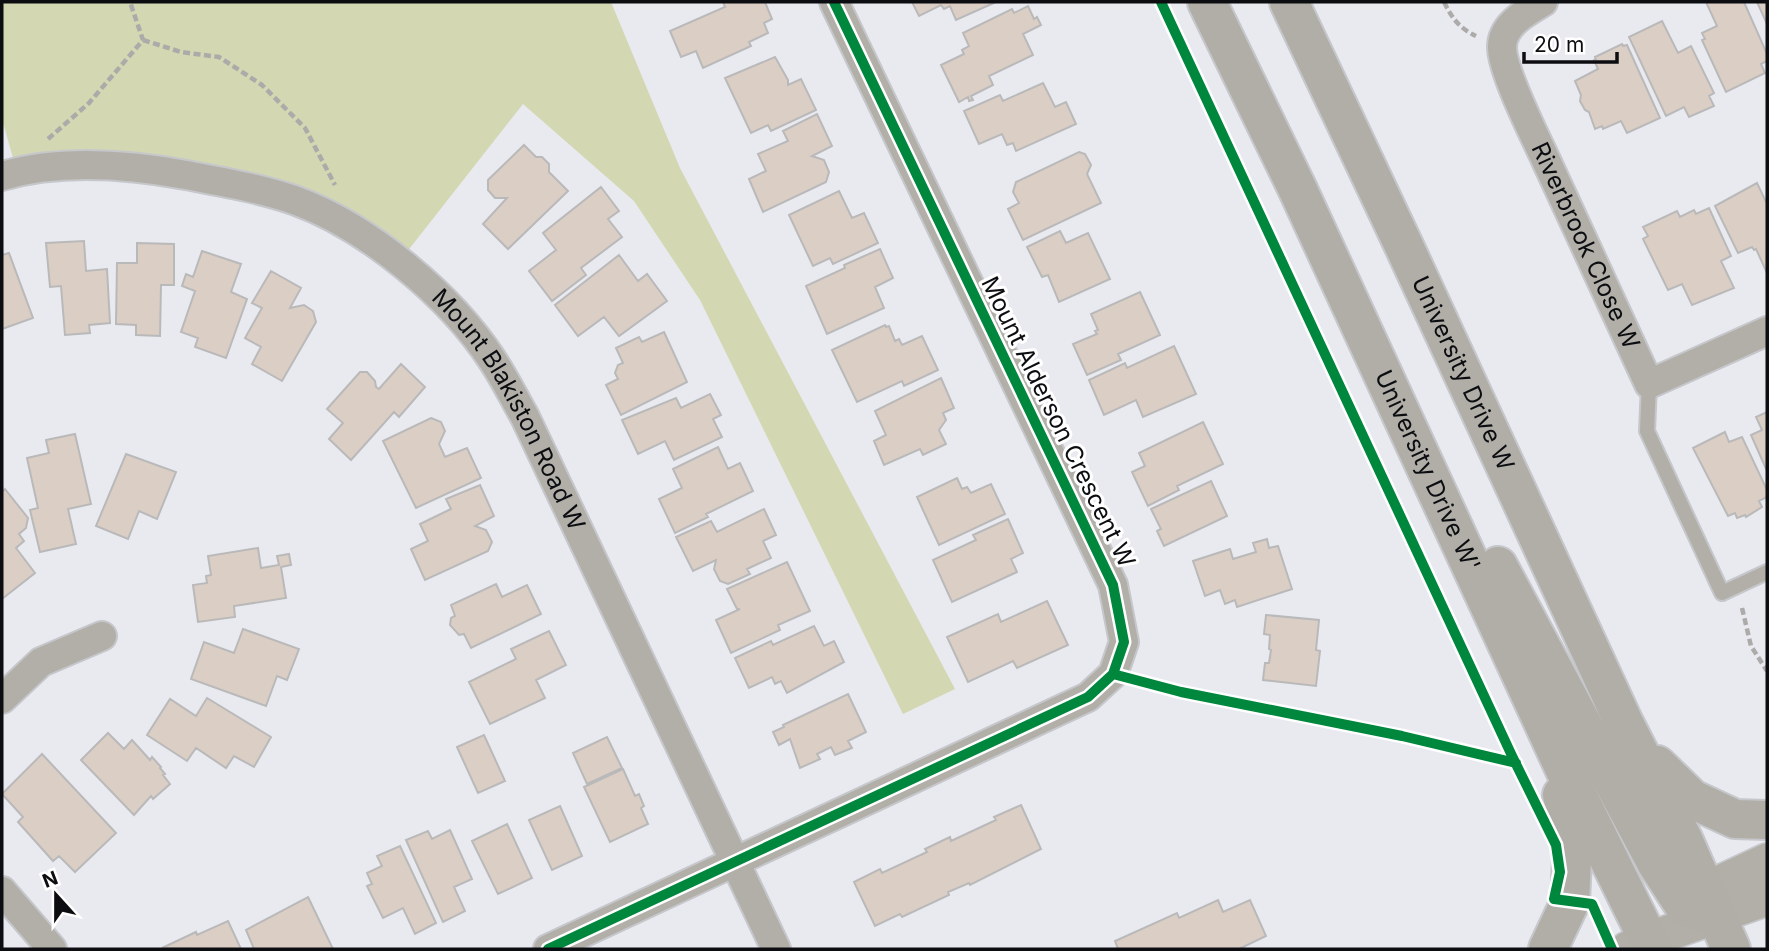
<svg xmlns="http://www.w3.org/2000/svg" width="1769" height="951" viewBox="0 0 1769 951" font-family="Inter,sans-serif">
<rect width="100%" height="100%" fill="#e9eaf0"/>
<path fill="#d3d7b2" d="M2,2H611L680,168L955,689L903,714L700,300L634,201L523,104L399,262L229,183L17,172L2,119Z"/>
<path fill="#dbcec5" stroke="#bab9ba" stroke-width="2" d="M723,2H765L772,19L764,23L768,33L749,42L751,46L703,68L696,51L681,57L670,31L725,7Z
M912,2H996L956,20L950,6L944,9L941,5L919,16Z
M1706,2H1744L1767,54V61L1761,64L1765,73L1726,92L1702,40L1705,39L1702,33L1717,26Z
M1757,2H1767V24Z
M1028,6L1034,19L1037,17L1041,25L1023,34L1033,55L989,76L993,85L971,96L973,100L969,101L968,97L959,102L941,65L964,54L962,50L969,46L963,33L1012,9L1014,13Z
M1662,21L1678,53L1691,46L1714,93L1709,96L1714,106L1689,117L1684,107L1666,116L1629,37Z
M1622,44L1623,46L1627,45L1660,118L1627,133L1621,121L1603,129L1602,126L1595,129L1589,112L1585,110L1580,101L1581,95L1575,81L1598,69L1594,60L1596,59L1595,57Z
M775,57L788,80V85L801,79L816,110L771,131L768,125L751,133L725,78Z
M1043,83L1055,107L1066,102L1076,124L1016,151L1013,143L1007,145L1002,134L979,144L964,111L1000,95L1003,101Z
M817,114L832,146L812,156L824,160L829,172L826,182L763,212L749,179L766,171L758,154L788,141L783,131Z
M524,145L536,157H542L549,164V172L568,191L508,249L483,224L507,198H495L488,190V180Z
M1079,152L1085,154L1091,165L1087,174L1101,203L1023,240L1008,209L1019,203L1013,192L1016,182Z
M1757,183L1767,204V273L1756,249L1754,250L1752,247L1738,253L1715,206Z
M601,187L619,211L608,219L622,237L581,268L586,275L552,301L529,271L556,250L543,233Z
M839,191L852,218L864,213L878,243L833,264L830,258L813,266L789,215Z
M1709,208L1731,256L1721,261L1734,288L1692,305L1682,284L1668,290L1643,239L1648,236L1643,227L1677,211L1680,217L1694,210L1696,214Z
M1060,231L1066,243L1088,233L1110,279L1059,302L1048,275L1042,277L1027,247Z
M84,241L86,271L107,269L110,323L89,325L90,333L65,335L61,286L50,287L46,243Z
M137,243L174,244V285H161L160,336L136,335V325L116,324L117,263H137Z
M880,249L893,278L875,287L884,308L827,334L806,286L845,268L844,265Z
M202,251L241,264L231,292L247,299L226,358L195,347L198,338L181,332L195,291L182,286L186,274L193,277Z
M9,253L33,318L2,329V255Z
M619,255L638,281L647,274L667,301L619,336L604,317L578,336L555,305Z
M271,271L301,288L290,308L304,305L313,311L316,322L282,381L252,364L261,347L245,338L262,308L252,303Z
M1140,292L1160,335L1118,354L1121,360L1087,375L1073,344L1097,334L1095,331L1098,330L1091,314Z
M885,325L886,327L889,326L895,341L899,339L902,345L922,336L938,370L904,386L902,381L857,402L832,350Z
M664,332L687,382L621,415L606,385L618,379L615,373L618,365L623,363L616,348L639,337L642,342Z
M1174,346L1196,394L1143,417L1136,400L1104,415L1089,380L1125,363L1127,368Z
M401,364L425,387L399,417L394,412L351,460L329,439L343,423L327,409L360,372H367L375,381L376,387L379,389Z
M941,378L954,408L943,413L946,420L939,430L946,444L923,455L920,449L884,465L874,441L886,435L875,411Z
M710,394L721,415L713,419L722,437L674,460L665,441L638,454L622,420L676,398L681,408Z
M1767,412V471L1751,435L1762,430L1756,417Z
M431,418L441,422L445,431L439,444L445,457L467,448L481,478L416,508L383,441Z
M1203,422L1223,464L1177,486L1179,490L1148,506L1132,472L1145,466L1139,453Z
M1725,432L1729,442L1742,437L1767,490V497L1759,501L1762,507L1746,517L1745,515L1737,518L1735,513L1728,516L1693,448Z
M75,434L91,504L68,509L76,544L40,552L30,510L38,508L27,458L49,453L46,440Z
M718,447L728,469L740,463L753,491L706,514L708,517L675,533L659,499L682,488L673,469Z
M126,454L176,472L157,519L139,511L128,539L96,526Z
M957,478L962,489L967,487L971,493L991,484L1005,514L939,545L917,497Z
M1211,481L1227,516L1164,546L1157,531L1161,529L1151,509Z
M480,485L494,516L475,526L486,530L492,542L488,551L425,580L411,549L428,541L420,524L451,509L446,499Z
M5,489L28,518L26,528L19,534L24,541L16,548L35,573L2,599V492Z
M764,509L776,535L763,541L771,558L747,569L750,574L728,584L720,581L714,569L716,560L693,571L676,537L711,521L717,532Z
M1008,519L1023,553L1011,559L1017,572L952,602L933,560L976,540L973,535Z
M1267,539L1269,548L1278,546L1292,589L1237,607L1235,600L1225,604L1220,590L1205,596L1193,561L1230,549L1233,559L1256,552L1253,543Z
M258,548L261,568L279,565L277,556L289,554L291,565L281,567L286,598L234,606L235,617L198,622L193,585L207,583L206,576L211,575L208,556Z
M787,562L810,611L778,625L780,630L731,653L716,620L740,609H737L727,589Z
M496,584L502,597L527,585L541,614L471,648L464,634L459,635L450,625L451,618L455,616L451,605Z
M1047,601L1068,645L1017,668L1013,661L968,682L947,637L998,614L1001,622Z
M1266,615L1319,620L1316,650L1320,651L1316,686L1263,680L1265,663H1269L1271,650L1269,649L1270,635L1264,634Z
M814,626L824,646L834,641L844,662L787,693L781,681L775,684L772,677L749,688L735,658L771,641L773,645Z
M243,629L299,649L287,680L277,676L266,706L191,679L204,642L234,653Z
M549,631L566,665L536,680L545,698L490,724L469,682L516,659L511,649Z
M848,694L866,732L848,741L852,748L835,755L831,747L817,754L820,759L800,768L790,739L779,745L773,732L784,727L783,725Z
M207,698L271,737L254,767L234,756L226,768L196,748L187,761L147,735L170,699L196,716Z
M108,733L124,749L132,740L150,760L152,757L161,767L160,768L165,774L163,775L170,784L153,799L151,796L134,815L81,760Z
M484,735L505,781L478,793L457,747Z
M607,737L622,768L587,784L573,753Z
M42,754L116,833L75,872L59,856L53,861L18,822L23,817L2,794Z
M623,769L635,796L639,794L644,806L641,808L648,824L610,842L584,787Z
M1021,805L1041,849L970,885L969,883L948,892L949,895L902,917L900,914L875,926L854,882L880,869L882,873L927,852L925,849L950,837L951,841L996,820L994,817Z
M560,806L582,856L552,870L529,820Z
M507,824L532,878L498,894L472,841Z
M450,830L472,879L454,887L465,911L443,922L406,840L428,831L432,839Z
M400,846L436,923L415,934L403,908L383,918L367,886L372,884L367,873L382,866L377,856Z
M308,897L333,949H254L246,930Z
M1218,900L1223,912L1250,900L1266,936L1239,949H1118L1115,941L1177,913L1179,918Z
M228,921L241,949L162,948L196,932L197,935Z"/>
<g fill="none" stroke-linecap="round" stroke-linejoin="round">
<defs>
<path id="service" d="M1649,384L1647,431L1722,593L1767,572"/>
<g id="minor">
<path id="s1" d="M1543,2C1526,12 1502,25 1502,47C1502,71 1533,132 1544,156C1579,232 1614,307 1649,384L1767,331"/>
<path id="s2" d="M2,176C60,159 126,164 186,175C222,182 259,188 294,200C367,226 451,296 493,361C505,379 514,398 525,417L776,949"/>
<path d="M2,699L41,662L102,636"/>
<path d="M2,891L52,949"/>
<path d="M548,949L1088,697L1113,674L1124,642L1113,585L834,2"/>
</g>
<path id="tertiary" d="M1685,907L1705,890L1767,861
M1628,949L1648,940L1767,898"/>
<g id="secondary">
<path id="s3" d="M1207,2L1298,190L1566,772L1653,949"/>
<path id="s4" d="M1289,2L1404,246L1623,721L1683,839L1731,949"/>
<path d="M1498,566L1657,864L1685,907L1717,917"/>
<path d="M1657,765L1692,799L1735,819L1767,820"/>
<path d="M1548,949L1570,902L1573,837L1562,795"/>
</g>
</defs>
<use href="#service" stroke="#c6c7cb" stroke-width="18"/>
<use href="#minor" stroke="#c6c7cb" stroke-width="32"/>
<use href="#tertiary" stroke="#c6c7cb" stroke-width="38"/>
<use href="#secondary" stroke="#c6c7cb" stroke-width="42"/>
<path stroke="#adaba9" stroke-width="4.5" stroke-dasharray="7 3.5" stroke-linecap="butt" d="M1444,2C1452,18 1459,28 1476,36
M143,40L181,52L219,57L262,85L305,128L335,185
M48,139L89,103L143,40L130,2
M1742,608L1751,646L1767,671"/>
<use href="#service" stroke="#b2afa9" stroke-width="14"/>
<use href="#minor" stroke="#b2afa9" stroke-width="28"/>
<use href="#tertiary" stroke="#b2afa9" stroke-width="35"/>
<use href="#secondary" stroke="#b1aea8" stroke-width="38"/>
<defs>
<path id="cycleway" d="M1161,2L1513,758L1556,845L1560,872L1554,899L1592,904L1612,949
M1113,674L1181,692L1402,736L1516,763
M548,949L1088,697L1113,674L1124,642L1113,585L834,2"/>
</defs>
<use href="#cycleway" stroke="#fff" stroke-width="15"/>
<use href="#cycleway" stroke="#00873e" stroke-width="10"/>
</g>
<g text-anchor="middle" stroke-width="6" stroke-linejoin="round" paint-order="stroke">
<g font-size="24" fill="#0c0d11" stroke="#fff">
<text dy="8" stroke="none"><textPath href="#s1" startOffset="280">Riverbrook Close W</textPath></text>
<text dy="8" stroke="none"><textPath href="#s4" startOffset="410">University Drive W</textPath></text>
<text dy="8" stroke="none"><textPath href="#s2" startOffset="606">Mount Blakiston Road W</textPath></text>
<text transform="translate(1058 422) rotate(64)" y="8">Mount Alderson Crescent W</text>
<text dy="8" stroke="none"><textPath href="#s3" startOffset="518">University Drive W'</textPath></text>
</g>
</g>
<rect width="1769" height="951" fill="none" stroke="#0c0d11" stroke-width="7"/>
<g transform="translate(56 895) rotate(339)" stroke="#ffffff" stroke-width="5" paint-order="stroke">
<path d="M0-5L12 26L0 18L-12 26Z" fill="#0c0d11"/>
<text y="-10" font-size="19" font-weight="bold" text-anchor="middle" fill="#0c0d11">N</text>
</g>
<path d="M1524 52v10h93v-10" fill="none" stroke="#0c0d11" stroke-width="3.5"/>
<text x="1534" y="52" font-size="21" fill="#0c0d11" stroke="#ffffff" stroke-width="5" paint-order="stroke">20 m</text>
</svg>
